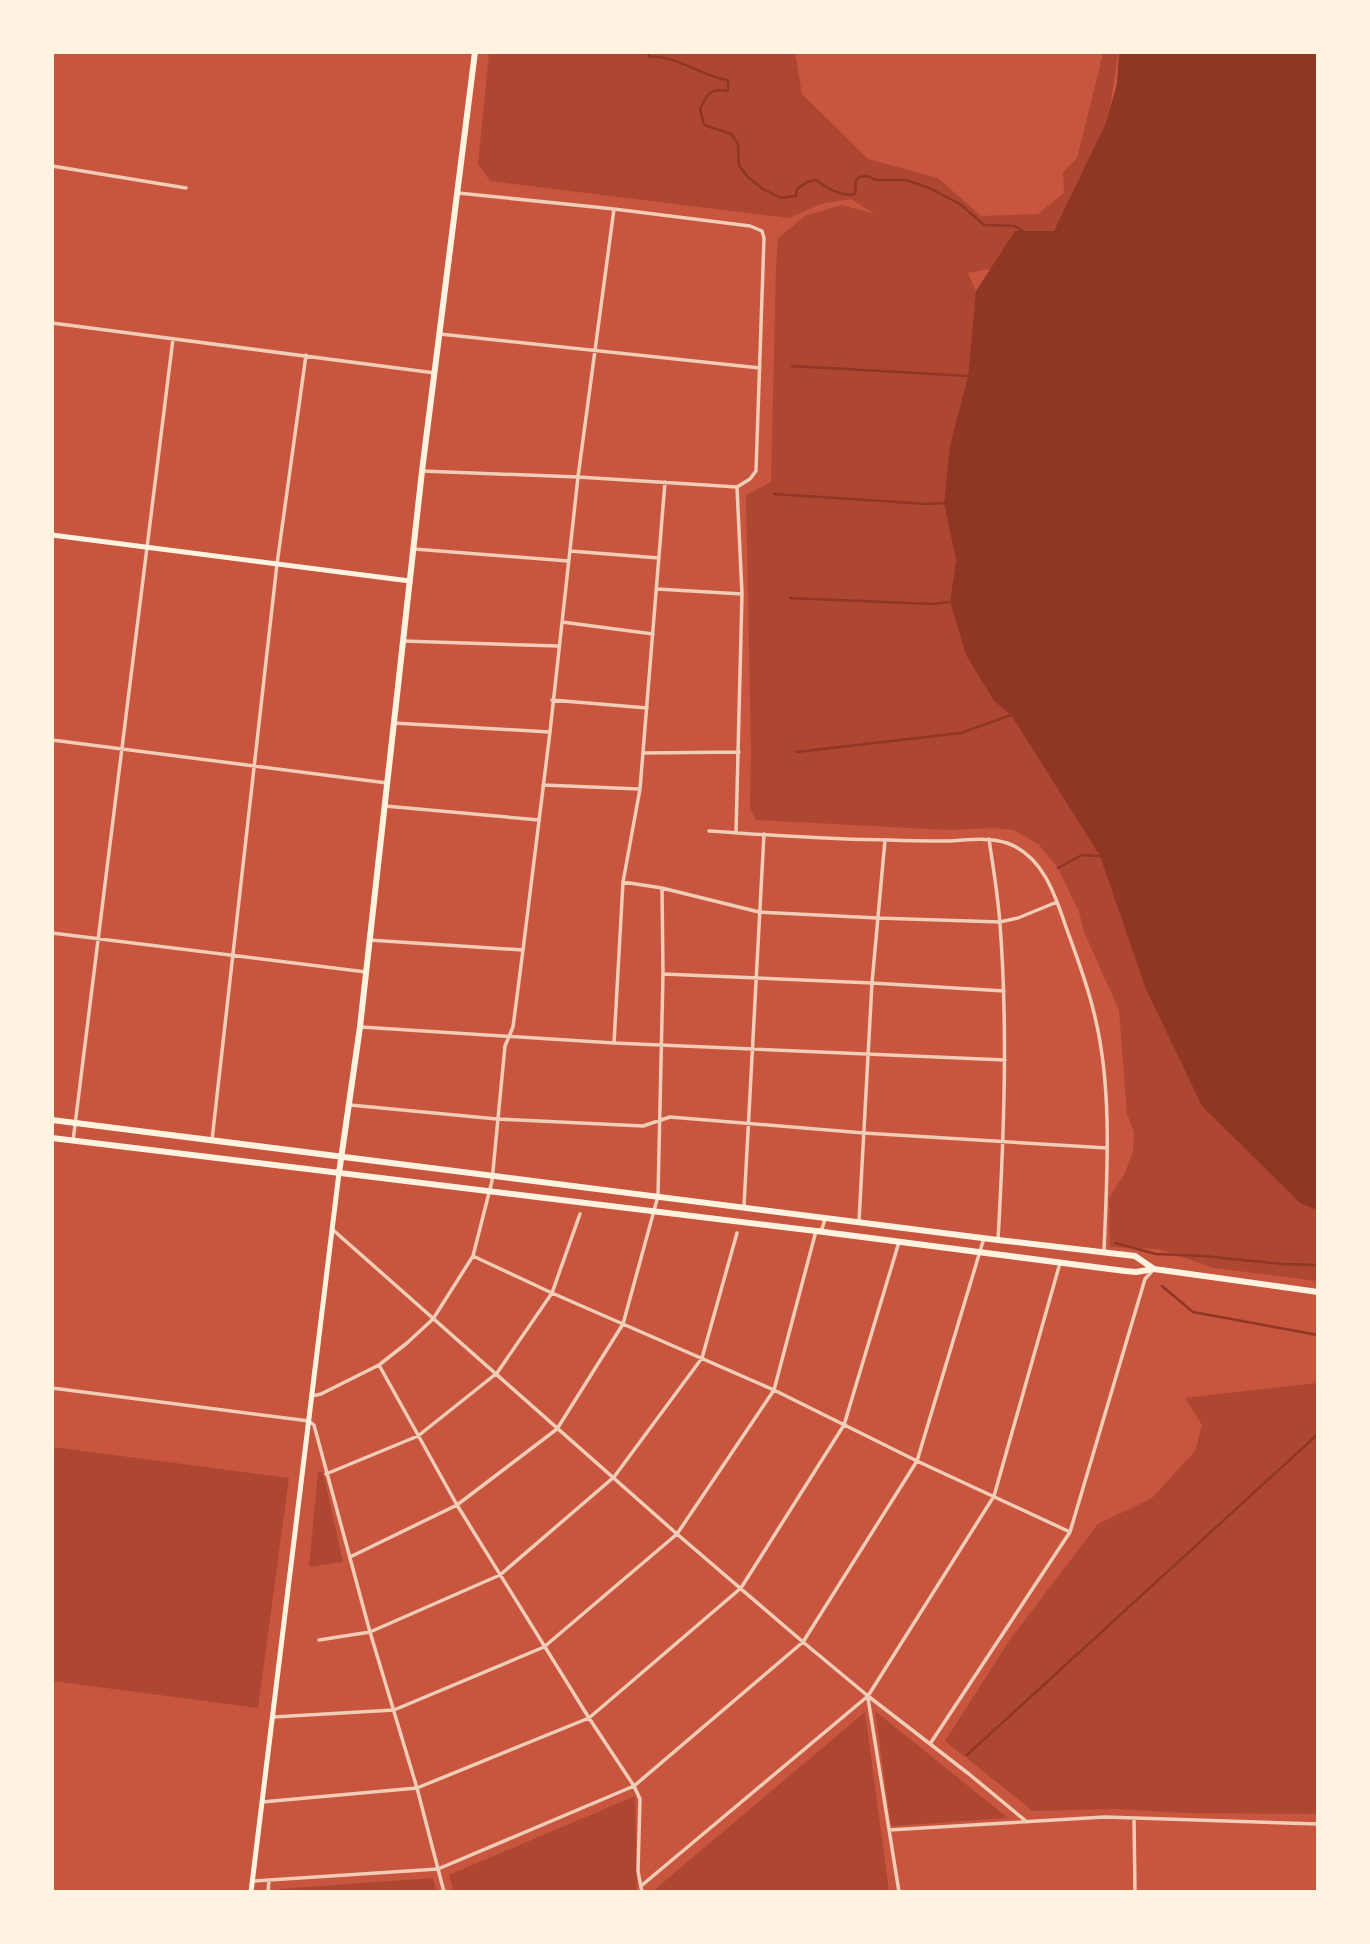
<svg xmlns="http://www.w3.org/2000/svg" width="1370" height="1944" viewBox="0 0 1370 1944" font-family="Montserrat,sans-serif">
<rect width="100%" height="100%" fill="#c8553d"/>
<path fill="#ae4732" d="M489,53H795L802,94L868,159L938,178L981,216L1038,214L1064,193L1063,172L1077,158L1103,53H1118L1099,185L1021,263L968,273L976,291L968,376L950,445L944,503L956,560L950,602L966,655L994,701L1011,715L1100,856L1145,987L1317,1209V1281L1214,1268L1158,1249L1110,1247L1109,1198L1124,1175L1133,1152L1134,1132L1127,1114L1119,1010L1084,932L1079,912L1058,868L1039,845L1014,830L994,828L948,830L756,820L750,807L751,752L746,495L771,482L776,266L778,238L805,216L841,205L875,214L851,199L821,204L789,218L490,181L478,164Z
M1317,1383V1814L1187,1813L1116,1809L1033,1811L945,1741L1011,1638L1098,1524L1152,1498L1195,1451L1202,1425L1185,1398Z
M53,1447L289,1478L258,1708L53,1681Z
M318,1472H323L343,1562L309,1567Z
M875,1711L1008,1818L891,1826Z
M865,1712L889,1891H653Z
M635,1796L637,1891H453L449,1875Z
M433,1878L436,1891H279V1889Z"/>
<path fill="#8f3625" d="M1119,53H1317V1210L1300,1203L1202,1106L1145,987L1100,856L1011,715L994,701L966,655L950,602L956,560L944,503L950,445L968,376L976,291L1015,231H1054L1106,123L1117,84Z"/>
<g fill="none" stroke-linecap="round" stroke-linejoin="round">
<path stroke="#8f3625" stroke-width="2.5" d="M648,52L650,57C675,54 702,77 728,80V91C709,88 708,94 700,109L704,125L731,134L738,144L739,166L748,177L763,189L781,198L796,196L797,189L807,182L816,180C827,188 841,197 855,194L856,180L859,177L868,176L875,180H906L929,188L960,204L984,225L1015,226L1024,232
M792,366L968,376
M774,494L927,504L944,503
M790,598L933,604L950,602
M796,752L961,733L1011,715
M1058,868L1082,855L1100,856
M1115,1243L1156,1254L1203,1256L1283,1264L1318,1265
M1162,1286L1193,1312L1318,1335
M967,1755L1318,1434"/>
<path stroke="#f1ccb7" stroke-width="3.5" d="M52,166L186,188
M458,193L614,209L750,226L762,231L764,238L756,471L750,479L737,487
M52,323L435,373
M440,334L760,368
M422,471L578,477L737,487
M414,549L568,561
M570,551L659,558
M657,589L742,594
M562,622L653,634
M403,641L558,646
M552,700L647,708
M394,723L549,732
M52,740L387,783
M643,753L739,752
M543,785L639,789
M385,806L539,820
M709,831C769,835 830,840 890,840C910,841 929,841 949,841C969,840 988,837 1007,843C1042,855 1055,894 1066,927C1076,955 1087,983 1094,1013C1113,1087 1107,1175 1104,1251
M736,833L742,594L737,487
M989,839C993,867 998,895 1000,924C1008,1029 1004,1135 998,1240
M623,882L662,888L759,912L877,918L1000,922L1018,918L1057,902
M52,933L366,972
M369,940L523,950
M663,974L872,983L1004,991
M361,1027L614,1043L1005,1060
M614,1043L623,882L640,789L665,482
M350,1105L497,1119L643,1126L670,1117L864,1133L1107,1148
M212,1140L277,564L306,355
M73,1141L173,339
M744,1206L764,834
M859,1221L872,983L885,840
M332,1229L677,1534L803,1642L868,1696L969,1774L1027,1822
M473,1256L552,1293L774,1390L917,1461L1070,1532
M379,1365L457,1505L589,1718L634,1786L640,1799L638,1871L642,1892
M52,1388L309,1421L314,1425L370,1632L417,1788L444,1892
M312,1396L321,1394L379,1365L407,1343L433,1319L473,1256L492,1181L505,1046L513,1027L523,950L550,732L578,477L614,209
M326,1474L418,1436L497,1373L552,1293L580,1214
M350,1557L457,1505L557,1429L623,1324L658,1196L663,974L662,888
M319,1640L370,1632L500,1575L614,1477L702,1358L737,1233
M868,1698L899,1892
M273,1717L394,1710L544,1647L677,1534L774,1390L816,1231L822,1229L825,1219
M930,1744L1070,1532L1145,1279L1153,1270
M262,1802L417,1788L589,1718L741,1588L844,1425L899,1242
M1134,1818L1135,1892
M889,1830L1105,1817L1318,1824
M253,1881L438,1869L634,1786L803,1642L917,1461L984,1238
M641,1886L868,1696L994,1496L1060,1263
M268,1892L269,1880
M1128,1892H1145"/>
<path stroke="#fff3e0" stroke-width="5" d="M52,535L410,581
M251,1892L339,1173"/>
<path stroke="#fff3e0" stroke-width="6" d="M52,1120L998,1240L1135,1256L1154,1269
M52,1138L816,1231L1125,1271L1136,1272L1154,1269L1318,1292
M339,1173L360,1027L422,471L475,52"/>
</g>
<rect width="1370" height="1944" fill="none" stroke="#fff3e0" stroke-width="108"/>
</svg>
